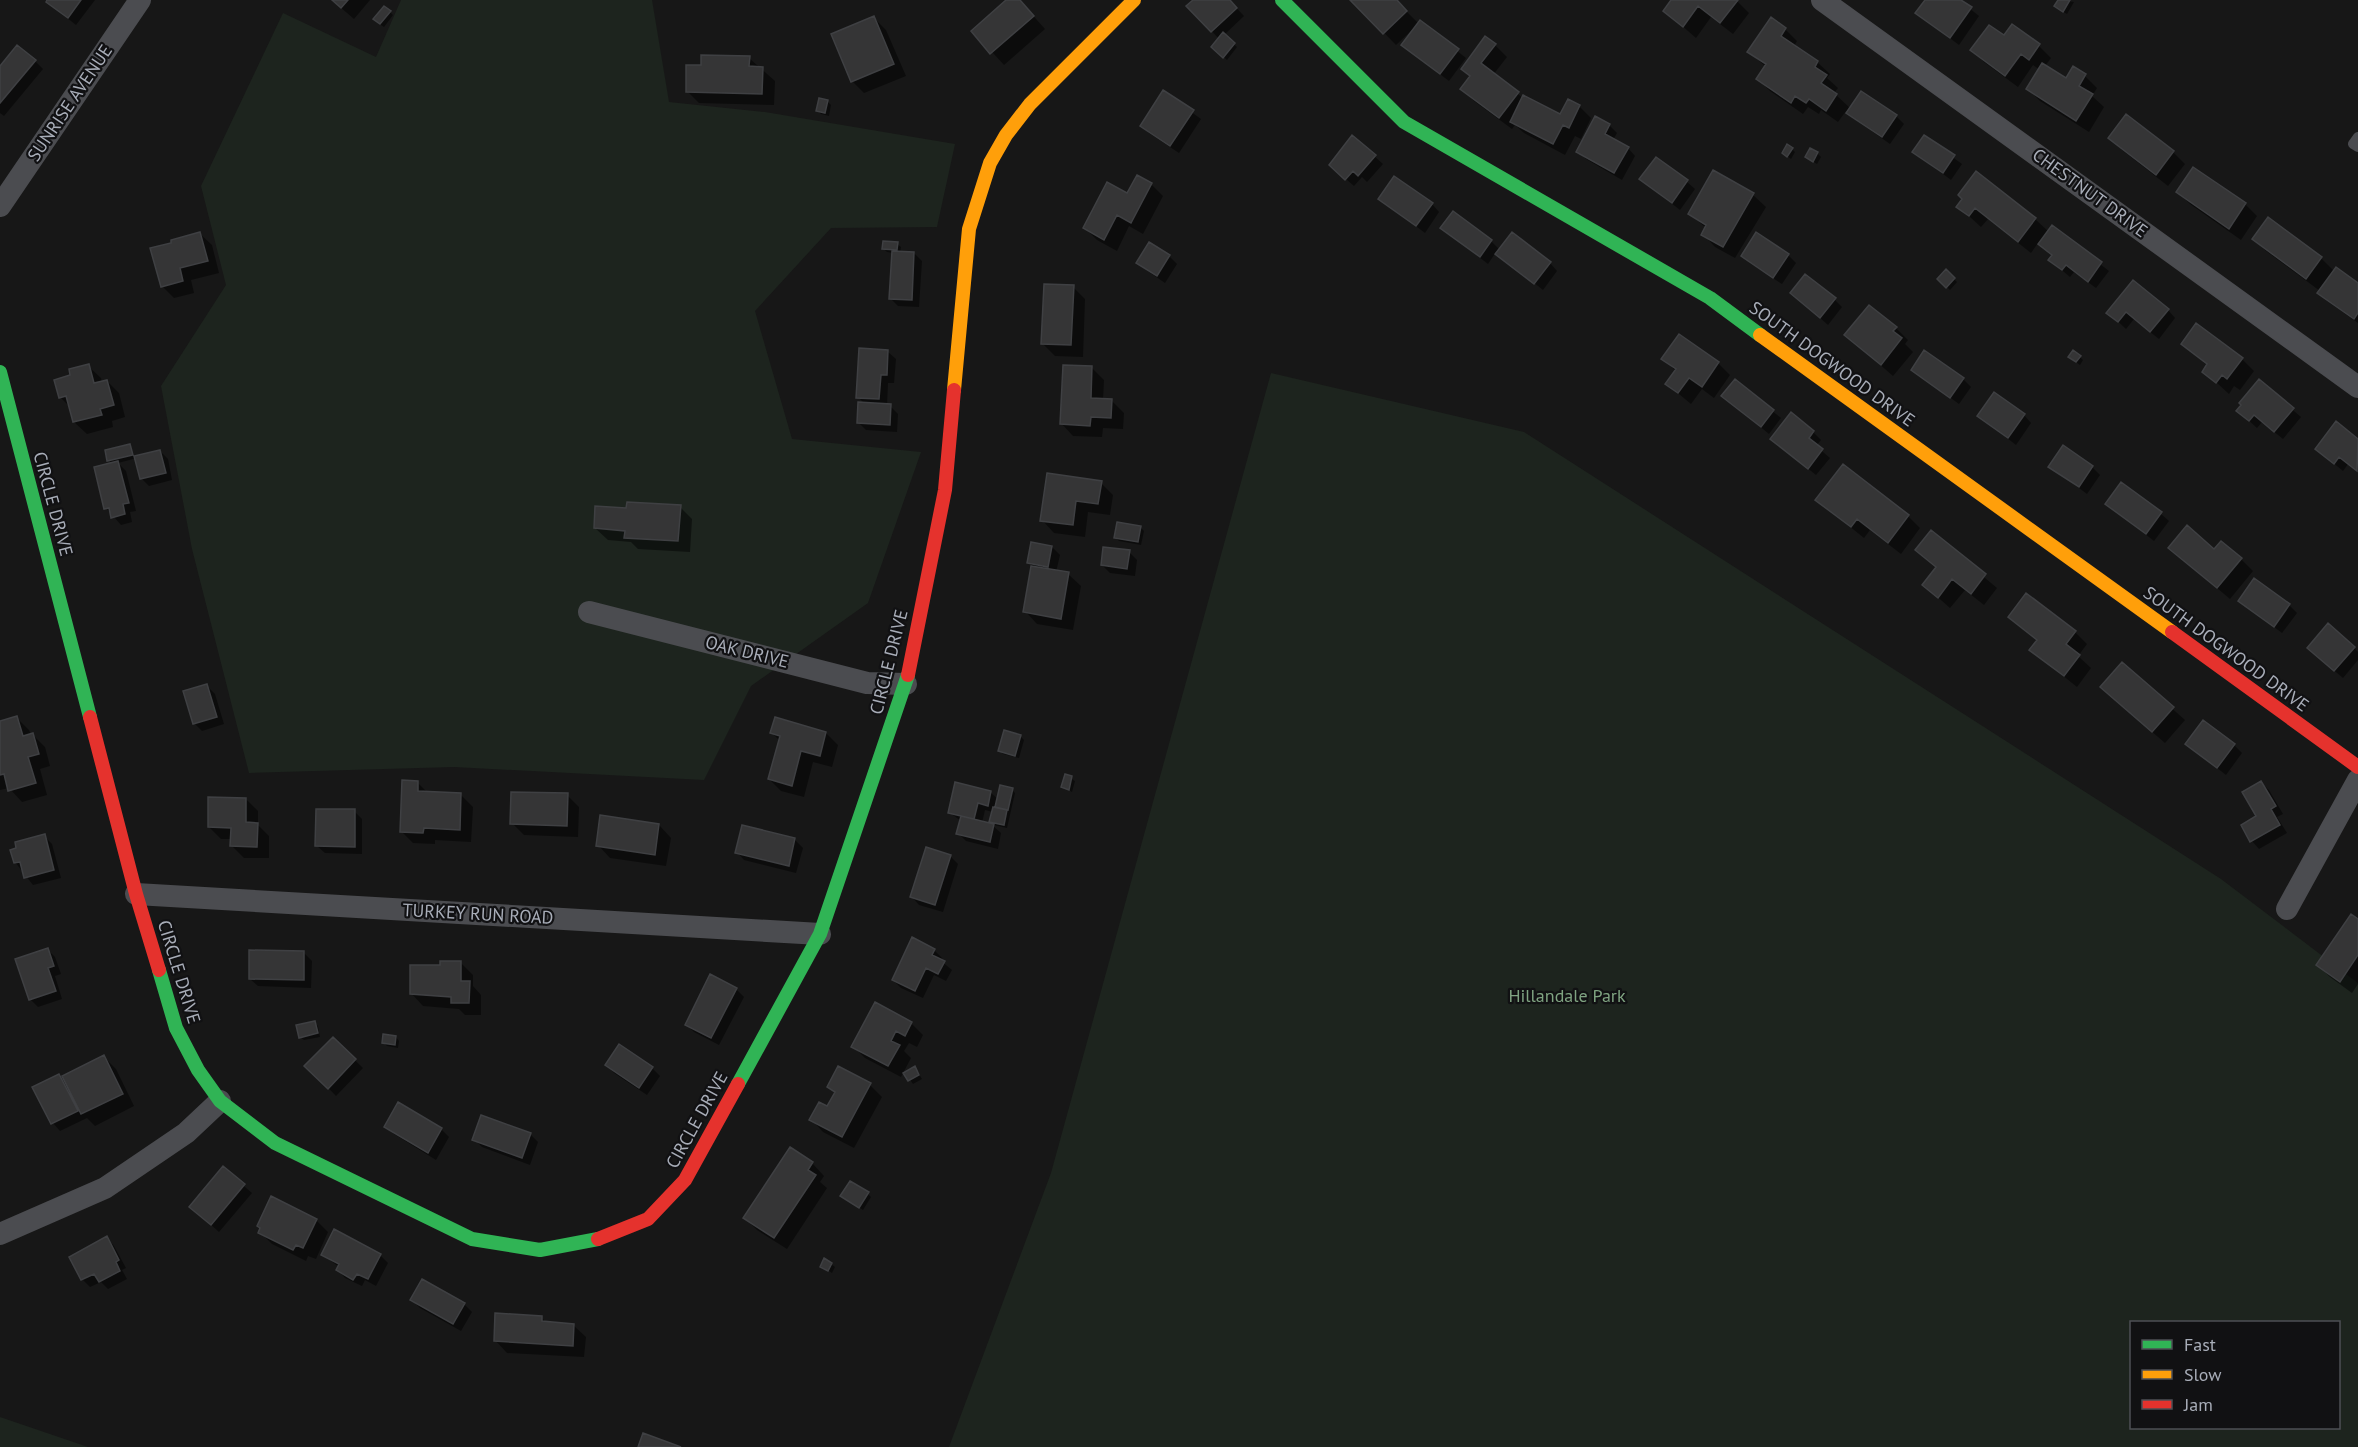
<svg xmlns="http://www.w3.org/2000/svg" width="2358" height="1447" viewBox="0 0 2358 1447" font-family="'PT Sans',sans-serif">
<rect width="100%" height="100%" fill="#171717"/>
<path fill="#1d241e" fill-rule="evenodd" d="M401,0H652L669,102L765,112L955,144L937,227L831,228L755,311L792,439L921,452L868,603L751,686L704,780L454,767L249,773L192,549L161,386L226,285L201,186L283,13L376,57Z
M1271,373L1524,432L2221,879L2358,983V1447H949L1051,1173ZM2132,1322H2338V1428H2132Z
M0,1417L88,1447H0Z"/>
<path fill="#0007" d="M49,0H95L76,25L56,9L48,1Z
M332,0H370L354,19Z
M1008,0H1019L1045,29L1004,65L973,31Z
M1195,0H1229L1244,16L1224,35L1237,47L1227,60L1213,47L1219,39L1189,6Z
M1352,0H1395L1419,24L1420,22L1466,58L1449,81L1411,52L1412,30L1396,45Z
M1673,0H1736L1749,13L1733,34L1711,17L1696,38L1665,11Z
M1926,0H1959L1979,16L1959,45L1917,13Z
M2060,0L2074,2L2067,14L2060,10Z
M390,12L393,15L384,27L378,23Z
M874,18L886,30L906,76L864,93L852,81Z
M2012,26L2039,46L2051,58L2045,66L2067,80L2074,69L2085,76L2097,88L2092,96L2104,107L2089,132L2040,101L2028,89L2040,70L2033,65L2018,87L1984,62L1972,50L2004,38Z
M1785,29L1797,41L1794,46L1817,62L1830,74L1827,78L1838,88L1834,93L1851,109L1896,116L1904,124L1890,144L1856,120L1846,111L1838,122L1821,110L1819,114L1808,107L1803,114L1770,91L1758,79L1766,67L1749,52Z
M1495,45L1507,57L1493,75L1523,98L1561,116L1579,106L1591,118L1581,139L1575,136L1565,155L1524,133L1515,125L1512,129L1474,101L1462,89L1471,77L1463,69Z
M749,58L775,81L774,105L699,103L687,91L702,67Z
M35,61L43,69L4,116L0,113V68Z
M1164,92L1201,119L1179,153L1149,133L1142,125Z
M828,102L831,105L829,116L821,114L817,110Z
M2126,116L2173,152L2185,164L2168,186L2122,150L2110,138Z
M1609,125L1617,133L1613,140L1628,148L1635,156L1622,180L1586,159L1578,151Z
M1353,137L1383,164L1367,182L1362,177L1354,186L1339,173Z
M1925,137L1962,164L1951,180L1914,152Z
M1792,149L1795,152L1791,159L1787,156Z
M1817,153L1821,157L1817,164L1806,157Z
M2194,169L2245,204L2257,216L2241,240L2190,204L2178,192Z
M1714,172L1753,195L1766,207L1735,258L1715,247L1703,234L1706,228L1690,214Z
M1641,179L1687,182L1695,189L1680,210Z
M1151,184L1163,196L1143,234L1129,226L1117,251L1097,240L1085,228L1128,195Z
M1380,199L1432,204L1439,212L1425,233Z
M1964,199L2035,219L2049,232L2052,227L2109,271L2096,288L2074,272L2070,277L2050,260L2053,256L2038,243L2031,253L1988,219L1981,227L1958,206Z
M1442,228L1491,241L1500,250L1550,263L1557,271L1543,290L1496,252L1488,264Z
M199,233L212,245L219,273L191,280L194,293L174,298L162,286Z
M2254,239L2321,258L2334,271L2358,285V323L2327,301L2319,293L2320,291L2266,251Z
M897,244L901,247L900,253H914L922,261L919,307L898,306L890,298L893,253L887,252L884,249Z
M1788,255L1796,263L1782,284L1750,263L1743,256Z
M1169,256L1177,264L1165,283L1146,270L1138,263Z
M1946,271L1957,282L1950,290L1939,279Z
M1073,287L1085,299L1083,357L1055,356L1042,343Z
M1792,293L1835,300L1842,307L1828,325Z
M2168,310L2175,318L2159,339L2134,319L2126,329L2108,312Z
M1896,328L1908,340L1905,344L1913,352L1893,376L1846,335Z
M2183,344L2242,359L2254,371L2240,390L2234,386L2229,394L2204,371L2208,366Z
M888,352L896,359L894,383H888L887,406H890L898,414L897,432L866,430L858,422L865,404L858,397Z
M2080,357L2083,360L2080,365L2073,360Z
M1663,359L1718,363L1730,375L1714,398L1702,389L1691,404L1667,384L1676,371Z
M88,366L101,378L102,383L107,381L119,393L125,417L112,421L113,427L87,434L74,422L71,408L60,397L72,376Z
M1092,368L1104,380L1103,400H1111L1124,413L1123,429L1103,428L1102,437L1073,436L1061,423Z
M1913,370L1963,379L1971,387L1959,404Z
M1735,381L1781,418L1769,434L1723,396Z
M2259,381L2301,417L2283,439L2262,422L2257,428L2246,418Z
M2024,415L2031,423L2016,445L1979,416Z
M2336,423L2358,440V472L2348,464L2343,471L2325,456Z
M1813,432L1821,440L1816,446L1830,458L1816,475L1780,446Z
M130,446L135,457L160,451L168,459L172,480L149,486L141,478L137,458L118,463L126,471L136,511L130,512L132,522L121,525L106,508L112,464L109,460Z
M2050,466L2092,467L2100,475L2087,494Z
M1101,483L1113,495L1110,515L1088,512L1085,537L1054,533L1042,520Z
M1817,500L1908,516L1920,528L1901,554L1870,530L1864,538Z
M2107,504L2161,514L2169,521L2154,541Z
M680,507L692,519L690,552L638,549L631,542L608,540L595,528L628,510Z
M1140,527L1144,531L1141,545L1119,541L1116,538Z
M1931,533L1997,588L1984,605L1965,590L1950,608L1924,585L1937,568Z
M1052,547L1060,555L1056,572L1068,574L1081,586L1073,630L1037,624L1025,611L1033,567L1029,562Z
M2170,548L2215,551L2241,559L2253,571L2230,599Z
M1129,552L1137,560L1135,576L1110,573L1102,565Z
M2240,601L2289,605L2297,613L2282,633Z
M2010,617L2075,632L2087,644L2078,656L2091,668L2077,687L2031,650L2038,641Z
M2354,648L2358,652V660L2343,678L2317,656Z
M2122,664L2185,720L2165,743L2114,699Z
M207,686L215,694L224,724L202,731L194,723Z
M17,718L29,730L31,735H33L45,747L50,766L40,769L47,795L22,802L9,788L0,790V722Z
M772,733H826L838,745L832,767L813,762L804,797L781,791L769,779L780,741Z
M1020,736L1024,740L1019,758L1003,754L1000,751Z
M2187,744L2234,745L2242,753L2226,775Z
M1066,776L1075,781L1072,792L1063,787Z
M417,782L428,793L461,795L473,807L471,842L435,840V844L413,843L401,831Z
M2261,783L2269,790L2283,814L2277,817L2287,833L2259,849L2252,841L2243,826L2258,817Z
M1012,790L1015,793L1007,828L994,825L991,821L993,812L985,810L982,823L993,826L1001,833L998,849L966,841L958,833L961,821L949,812L990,792L999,800Z
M567,795L579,807L578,837L524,835L512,823Z
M246,799L258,811V825L269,836V858H244L232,846V839H221L209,827Z
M354,811L362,819V854L325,853L317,846Z
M659,825L671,838L666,866L610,858L598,845Z
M44,836L52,844L61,878L33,885L15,862Z
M795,840L803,848L796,873L744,860L737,852Z
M950,856L958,864L943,912L919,905L912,897Z
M2358,921V984L2352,993L2330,977L2318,965Z
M47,949L55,957L61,974L55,976L62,999L38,1007L30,999Z
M934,950L942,958L941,961L952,970L946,981L934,975L923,998L901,988L893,980Z
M304,953L312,961L311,988L258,986L250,979Z
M461,963L473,975V986L481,995V1015H465L459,1009L423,1006L411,993L441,967Z
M736,989L744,997L719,1045L694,1032L686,1024Z
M315,1023L318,1026L320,1037L304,1040L300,1037Z
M911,1023L923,1035L917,1047L909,1043L904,1051L911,1058L901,1077L865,1058L853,1046Z
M396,1037L399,1041L398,1048L387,1046L384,1043Z
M333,1039L363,1068L336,1096L307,1066Z
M104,1057L116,1069L134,1106L95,1126L87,1118L60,1131L53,1123L34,1088L58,1076L68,1085Z
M607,1065L652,1068L660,1076L647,1095L614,1073Z
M915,1068L922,1079L913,1084L906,1074Z
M870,1085L882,1097L854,1148L823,1132L811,1119L828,1109L836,1094L829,1087Z
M399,1104L441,1129L449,1137L436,1160L394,1134L386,1127Z
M530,1134L538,1142L530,1165L482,1147L474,1139Z
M791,1149L812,1163L824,1176L820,1182L827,1188L787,1249L757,1230L745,1218Z
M223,1168L252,1193L219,1232L199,1214Z
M868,1194L871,1197L863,1210L842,1196Z
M316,1220L328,1232L316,1259L308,1256L306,1261L272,1244L260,1232L262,1229Z
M107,1238L114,1246L126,1268L122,1270L127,1279L108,1289L101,1282L90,1287L83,1280L71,1258Z
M322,1254L380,1255L388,1263L376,1286L365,1280L362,1286L345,1278L338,1270L339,1267Z
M825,1260L835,1267L832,1273L822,1266Z
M412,1300L464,1304L472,1312L461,1331L420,1308Z
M542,1318L547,1323L573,1325L586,1337L584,1357L507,1353L495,1340Z"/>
<path fill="#353536" stroke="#3f4043" stroke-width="1.5" d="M47,0H81L68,18L46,2Z
M332,0H348L341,8Z
M1006,0H1020L1034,16L990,54L971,31Z
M1193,0H1230L1237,8L1211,32L1186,6Z
M1350,0H1397L1407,11L1383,34Z
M1671,0H1738L1720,23L1698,6L1683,27L1663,11Z
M1925,0H1961L1972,7L1950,38L1915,13Z
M2058,0H2070L2063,12L2054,6Z
M384,6L391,11L380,24L373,19Z
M874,16L894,64L851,82L831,34Z
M1771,17L1786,28L1781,36L1818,61L1815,67L1827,75L1821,83L1837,94L1826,111L1809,99L1806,103L1795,96L1791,103L1756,79L1766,64L1747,52Z
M1420,20L1459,49L1440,74L1401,45Z
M2012,24L2040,44L2029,60L2021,54L2005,76L1970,50L1989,25L2004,35Z
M1223,32L1235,43L1223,58L1211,47Z
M1485,36L1496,44L1481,63L1519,92L1499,118L1460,89L1470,76L1461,69Z
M17,45L36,60L0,103V66Z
M701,55L750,56L749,66L763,67L762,94L686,92V65H701Z
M2042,63L2066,78L2073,66L2086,74L2079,86L2093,94L2076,121L2026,89Z
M1163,90L1194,110L1170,146L1140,126Z
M1861,91L1897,115L1882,137L1846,113Z
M1523,95L1560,114L1568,99L1580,105L1569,128L1563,125L1553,144L1510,122Z
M819,98L828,100L825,113L816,111Z
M2126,114L2174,151L2156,175L2108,138Z
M1595,116L1610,124L1605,134L1629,147L1614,173L1576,152Z
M1352,135L1376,155L1358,176L1353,171L1345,180L1329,165Z
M1924,135L1955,155L1943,173L1912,152Z
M1787,144L1793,148L1787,157L1782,153Z
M1810,148L1818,152L1813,162L1805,157Z
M1656,157L1688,180L1672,203L1639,179Z
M2193,167L2246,203L2229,229L2176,192Z
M1713,170L1754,193L1723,247L1701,235L1706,225L1688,214Z
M1976,171L2036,218L2018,242L1975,208L1969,216L1956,207L1962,199L1958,195Z
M1137,175L1152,183L1131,223L1117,215L1104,240L1083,228L1107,182L1127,193Z
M1394,176L1433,203L1416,226L1378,199Z
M1453,211L1492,240L1480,257L1440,228Z
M2268,217L2322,257L2306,279L2252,239Z
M2052,225L2102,262L2088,282L2066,265L2062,270L2048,260L2052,255L2038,244Z
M200,232L208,261L180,268L183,281L161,287L150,248L171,243V240Z
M1512,232L1551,262L1534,284L1495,254Z
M1756,232L1789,254L1773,278L1741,256Z
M883,241L898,242L897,250L882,249Z
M1149,242L1170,255L1157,276L1136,263Z
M892,251L914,252L912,300L889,299Z
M2336,267L2358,283V313L2354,319L2317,293Z
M1946,269L1955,278L1946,288L1937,279Z
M1805,274L1836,298L1820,318L1790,293Z
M2133,280L2169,309L2150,332L2126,312L2118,322L2106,313Z
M1044,284L1074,285L1071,345L1041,344Z
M1869,305L1897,327L1893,331L1902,338L1881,365L1844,335Z
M2196,323L2243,358L2227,379L2222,375L2216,383L2202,372L2207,364L2181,344Z
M1679,334L1719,362L1702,387L1689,378L1678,393L1665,384L1676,369L1661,359Z
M859,348L888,350L887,375H881L879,399L856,398Z
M1924,350L1964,378L1950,398L1911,370Z
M2073,350L2081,356L2076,362L2068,357Z
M89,364L94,383L107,380L114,405L100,409L102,415L73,422L66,396L59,398L54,380L70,375L69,369Z
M1063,365L1092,366L1091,398L1112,399L1111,418L1091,417L1090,426L1060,424Z
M1735,379L1774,410L1761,427L1721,396Z
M2259,379L2294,408L2274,432L2254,415L2249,421L2236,411L2241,405L2239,403Z
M1994,392L2025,414L2008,438L1977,416Z
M858,402L891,404L890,425L857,423Z
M1791,412L1814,431L1809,438L1823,449L1808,469L1770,439Z
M2336,421L2358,439L2357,471L2339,457L2334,464L2315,449Z
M130,444L133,455L107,461L105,450Z
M2063,445L2093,466L2079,487L2048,467Z
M160,450L166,473L140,479L134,456Z
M118,461L129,503L123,504L125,514L111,518L109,508L104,509L94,467Z
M1843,464L1909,515L1888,543L1857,519L1851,527L1815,500Z
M1047,473L1102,481L1098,504L1076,501L1073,525L1040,521Z
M2121,482L2162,512L2146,534L2105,504Z
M627,502L681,505L678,541L624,538L625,531L594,528L595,506L626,508Z
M1117,522L1141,526L1138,542L1114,538Z
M2187,525L2214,549L2221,541L2242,558L2217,588L2168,548Z
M1931,530L1986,574L1971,594L1952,579L1938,598L1922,585L1936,567L1915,550Z
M1031,542L1052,546L1048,567L1027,563Z
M1103,547L1130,550L1127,569L1101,565Z
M1031,566L1069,572L1061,619L1023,612Z
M2254,578L2290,604L2274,627L2238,601Z
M2026,593L2076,631L2066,644L2080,655L2064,676L2029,650L2037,640L2008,617Z
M2328,623L2355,647L2334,671L2307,648Z
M2122,662L2174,707L2152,732L2100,687Z
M207,684L217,717L193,724L183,691Z
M17,716L23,736L33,733L39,754L28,757L36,783L8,791L4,774L0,775V721Z
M775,717L826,732L820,756L801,751L792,786L768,779L780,736L770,733Z
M2203,720L2235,744L2217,768L2185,744Z
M1004,730L1021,735L1015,756L998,751Z
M1065,774L1072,776L1069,790L1061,787Z
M402,780L418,781V791L461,793L460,830L424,828L423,833L400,832Z
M2261,781L2276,806L2271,809L2280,825L2250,842L2241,825L2256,816L2242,792Z
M955,782L991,791L988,806L978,803L974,819L948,813Z
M1000,785L1013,788L1008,810L995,807Z
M511,792L568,793L567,826L510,824Z
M208,797L246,798V822L258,823L257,847L230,846L231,828L208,827Z
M993,807L1007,810L1004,825L989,822Z
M316,809H355V847L315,846Z
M600,815L659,824L655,855L596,846Z
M961,816L994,824L990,842L956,834Z
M742,825L795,838L789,866L735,853Z
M45,834L54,870L24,878L20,862L14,863L10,850L16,848L15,842Z
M926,847L951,855L935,905L910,897Z
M2351,914L2358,919V955L2340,982L2316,965Z
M912,937L935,949L932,955L945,961L938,974L926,968L915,991L892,980Z
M48,948L54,966L48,968L56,991L29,1000L15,959Z
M249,950L304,951V980L249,979Z
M440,961H461V981H470L469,1003H451V997L410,994V965H440Z
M710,974L737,988L711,1038L685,1025Z
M875,1002L912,1022L905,1036L896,1031L891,1041L900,1045L888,1066L851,1047Z
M315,1021L318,1033L299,1038L296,1025Z
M383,1034L396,1036L395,1045L382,1043Z
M333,1037L356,1059L328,1089L304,1066Z
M619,1044L653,1067L639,1088L605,1065Z
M104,1055L123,1094L81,1114L62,1076Z
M838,1066L871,1083L842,1137L809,1120L819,1102L827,1106L835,1092L827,1087Z
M915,1066L919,1075L908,1081L903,1073Z
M59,1074L78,1111L51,1124L32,1087Z
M398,1102L442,1128L428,1153L384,1127Z
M481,1115L531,1133L522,1158L472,1140Z
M790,1147L813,1162L808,1170L816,1175L774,1238L743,1218Z
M223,1166L245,1184L211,1225L189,1207Z
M850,1181L869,1192L859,1208L840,1196Z
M271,1196L317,1219L303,1248L296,1245L293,1250L258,1233L260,1228L257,1226Z
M334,1229L381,1254L368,1279L357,1274L353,1280L336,1270L339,1264L321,1255Z
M107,1236L119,1260L116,1262L120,1271L99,1282L94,1274L81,1280L69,1257Z
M824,1258L832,1263L828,1271L820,1267Z
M422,1279L465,1303L453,1324L410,1300Z
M495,1313L542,1316V1321L574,1324L573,1346L494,1341Z
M643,1433L681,1447H638Z"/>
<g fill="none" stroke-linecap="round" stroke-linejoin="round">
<path stroke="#4b4c50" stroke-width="10" d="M2358,137L2353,144L2358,147"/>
<path stroke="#4b4c50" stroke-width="22" d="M1822,0L2358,387
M0,206L140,0
M589,612L867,683L906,684
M136,894L820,934
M2287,909L2358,780
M0,1234L105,1188L186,1133L220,1101"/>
<path stroke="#30b455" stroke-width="14" d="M1282,0L1404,122L1710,298L1760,335
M0,372L90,717
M159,970L176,1028L198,1070L220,1101L275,1143L472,1239L540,1250L598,1239
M738,1084L820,934L908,675"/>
<path stroke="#ff9f0a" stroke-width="14" d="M1760,335L2172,632
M954,390L969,229L990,163L1006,135L1030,104L1134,0"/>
<path stroke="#e5322d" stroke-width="14" d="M2172,632L2358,767
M908,675L945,490L954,390
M90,717L136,894L159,970
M598,1239L648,1219L685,1180L738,1084"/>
</g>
<g text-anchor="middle" stroke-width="4.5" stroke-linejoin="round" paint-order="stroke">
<g font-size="18" fill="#a8adb8" stroke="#111113">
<text transform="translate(70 103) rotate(-56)" y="6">SUNRISE AVENUE</text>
<text transform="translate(2090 193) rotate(36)" y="6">CHESTNUT DRIVE</text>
<text transform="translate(1832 364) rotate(36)" y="6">SOUTH DOGWOOD DRIVE</text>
<text transform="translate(53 504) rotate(75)" y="6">CIRCLE DRIVE</text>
<text transform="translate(2226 649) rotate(36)" y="6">SOUTH DOGWOOD DRIVE</text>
<text transform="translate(747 652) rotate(14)" y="6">OAK DRIVE</text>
<text transform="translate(889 662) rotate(-76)" y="6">CIRCLE DRIVE</text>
<text transform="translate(478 914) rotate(3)" y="6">TURKEY RUN ROAD</text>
<text transform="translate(179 972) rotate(73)" y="6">CIRCLE DRIVE</text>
<text transform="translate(697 1120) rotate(-61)" y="6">CIRCLE DRIVE</text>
</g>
<g font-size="18" fill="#7fa381" stroke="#111113">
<text x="1567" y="1002">Hillandale Park</text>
</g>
</g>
<rect x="2130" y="1321" width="210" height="108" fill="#111113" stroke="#4d4f55" stroke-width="1.5"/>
<rect x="2142" y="1340" width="30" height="9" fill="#30b455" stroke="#4d4f55" stroke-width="1.5"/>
<text x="2184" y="1351" font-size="18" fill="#a8adb8">Fast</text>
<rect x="2142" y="1370" width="30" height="9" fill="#ff9f0a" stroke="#4d4f55" stroke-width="1.5"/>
<text x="2184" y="1381" font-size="18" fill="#a8adb8">Slow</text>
<rect x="2142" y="1400" width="30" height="9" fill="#e5322d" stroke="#4d4f55" stroke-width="1.5"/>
<text x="2184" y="1411" font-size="18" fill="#a8adb8">Jam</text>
</svg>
